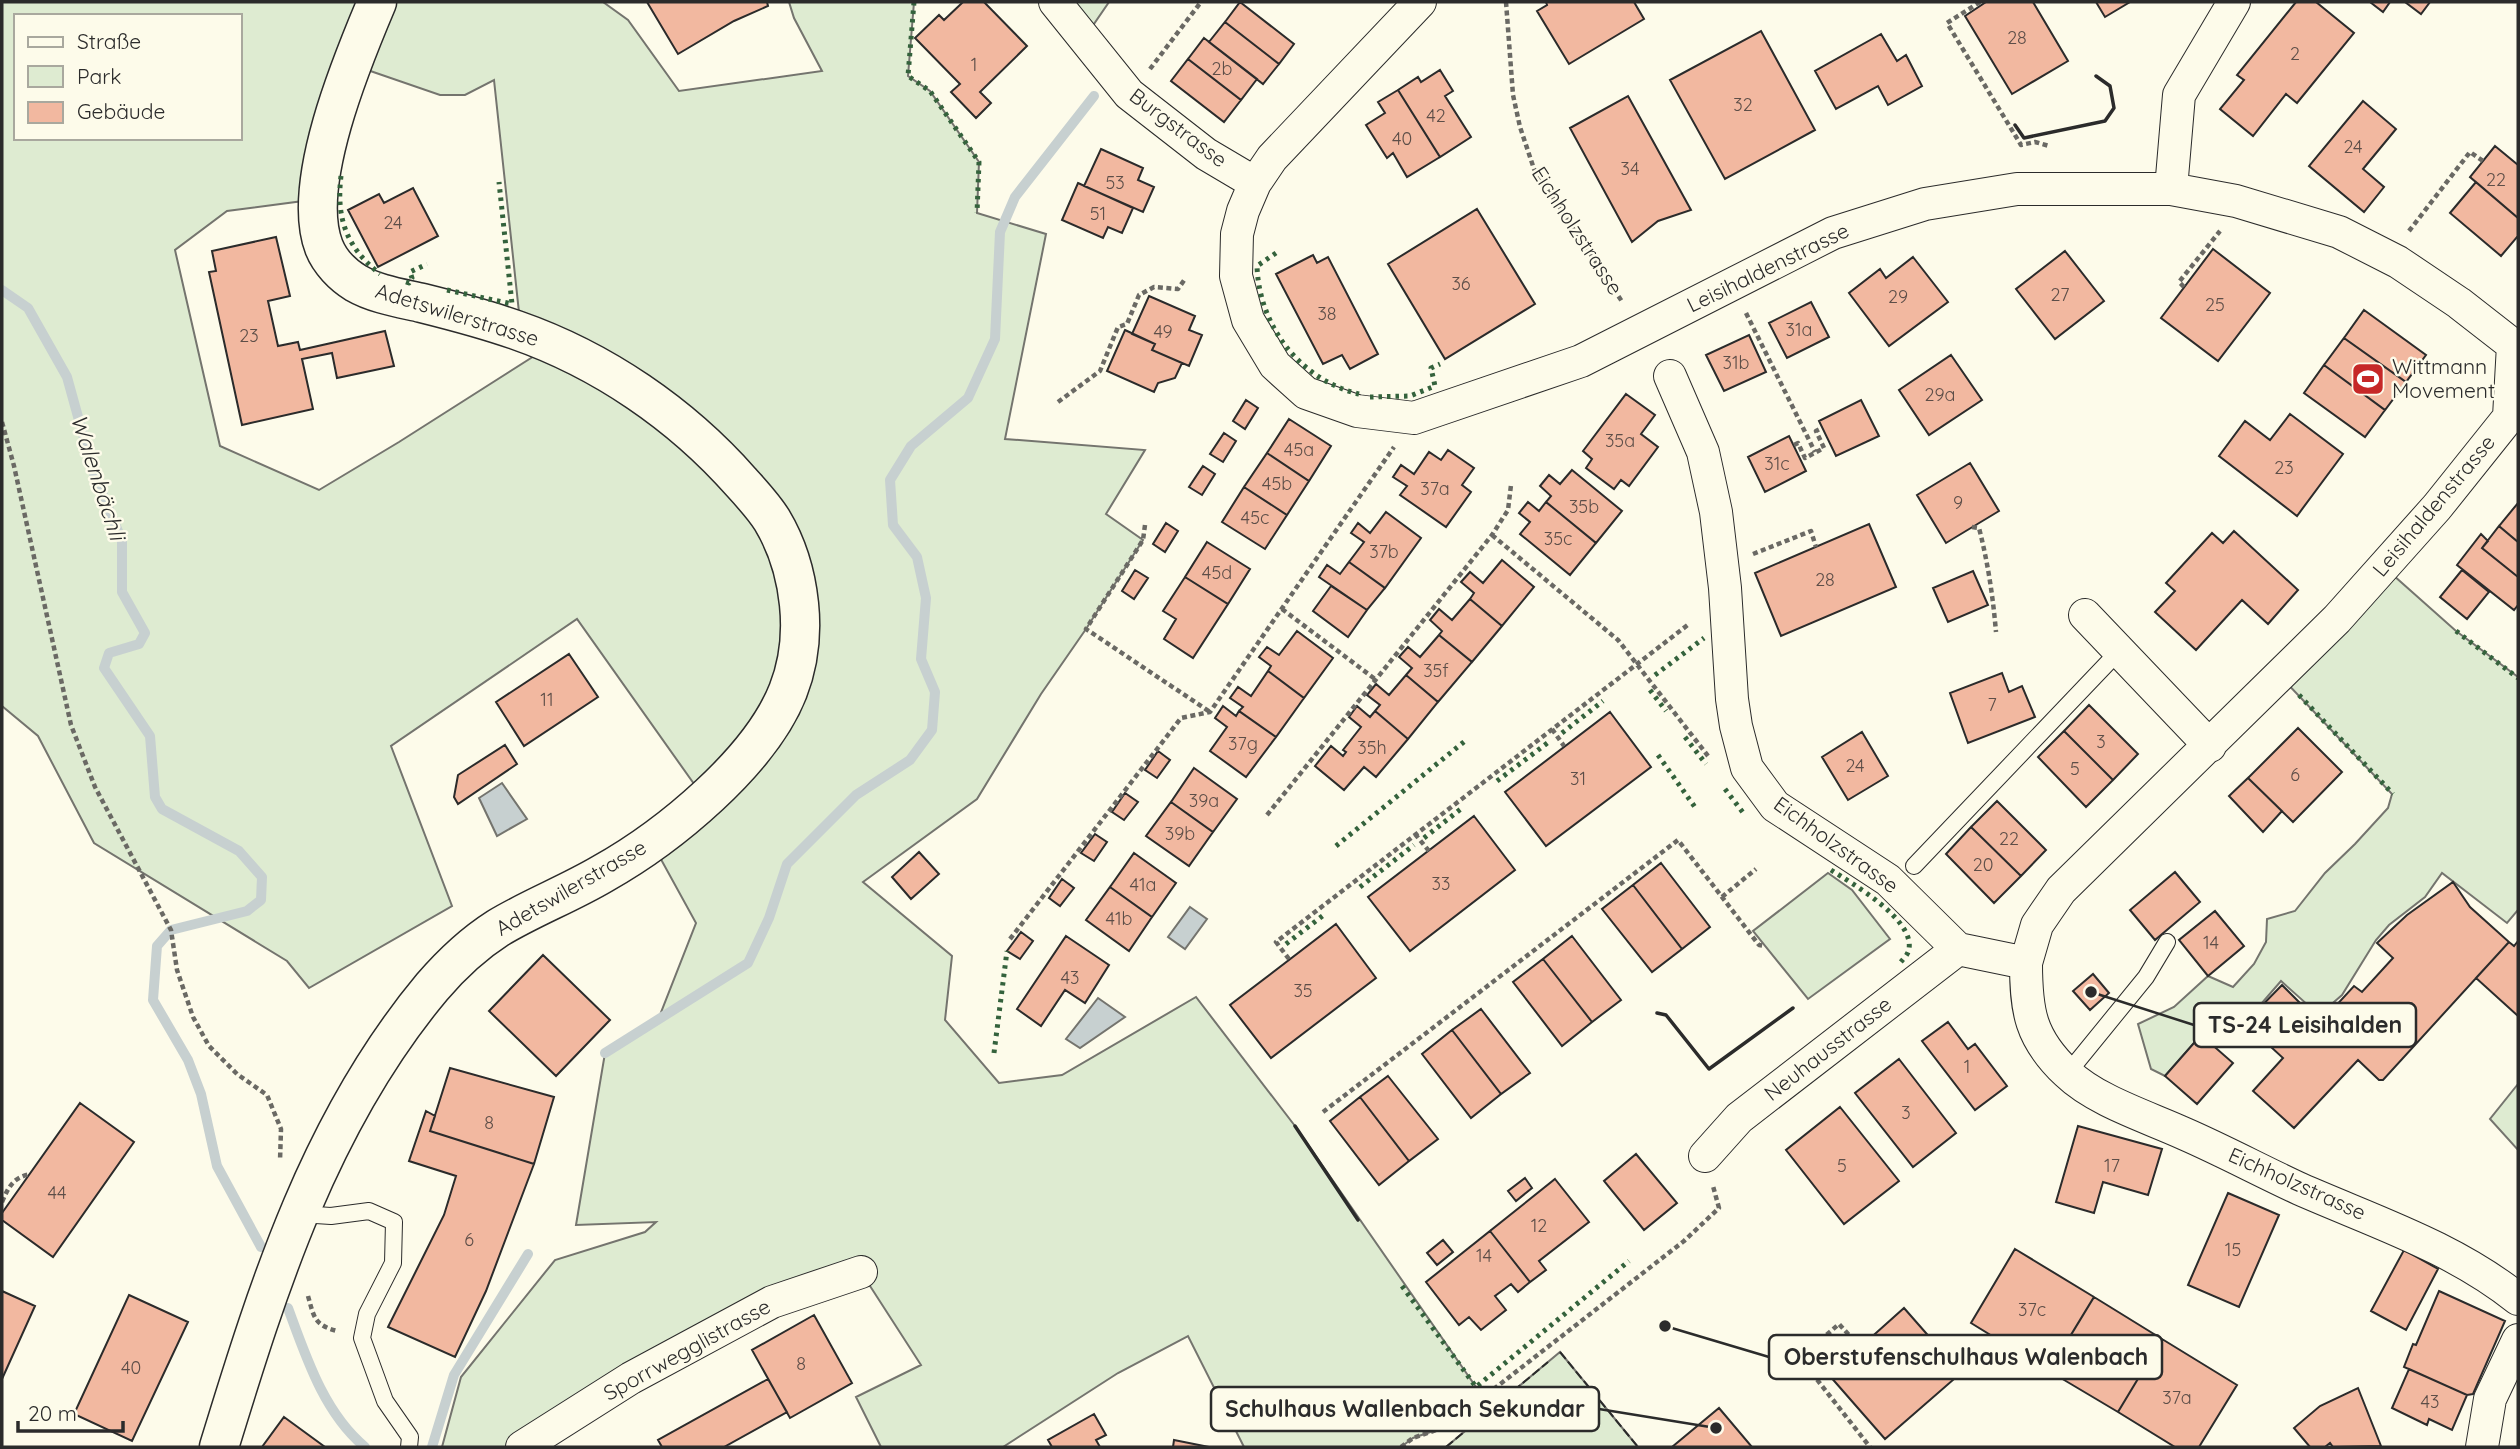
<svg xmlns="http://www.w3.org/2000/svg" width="2520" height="1449" viewBox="0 0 2520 1449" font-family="Quicksand,sans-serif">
<rect width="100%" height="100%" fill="#fdfbea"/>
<path fill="#deebd1" stroke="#74746e" stroke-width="2" fill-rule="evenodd" d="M2,2H603L628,20L679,91L822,71L794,18L789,2H914L908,76L930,91L979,162L977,213L1046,234L1005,439L1145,450L1106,514L1143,540L1086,629L1041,694L977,799L863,882L952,956L945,1020L999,1083L1062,1075L1196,997L1295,1126L1476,1387L1482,1399L1445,1427L1413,1438L1401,1447H1244L1188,1336L1118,1373L1003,1447H881L856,1397L921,1365L861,1272L523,1447H442L461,1377L555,1260L645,1232L656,1222L576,1225L605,1053L658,1020L696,923L652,843L704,798L577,619L391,746L452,906L309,988L287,961L94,843L38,736L2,706ZM16,16H240V138H16ZM350,64L440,95H465L494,80L521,331L553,344L399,442L319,490L220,446L175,250L227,211L318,199Z
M1055,2H1109L1085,37Z
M2384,567L2456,631L2518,677V910L2507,923L2442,873L2425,897L2389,925L2376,940L2342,995L2319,1015L2281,981L2255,1011L2236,1024L2201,1035L2165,1076L2151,1069L2138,1024L2174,1007L2208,976L2233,987L2254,964L2266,942L2267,919L2295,911L2325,873L2355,844L2388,808L2392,794L2280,676Z
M1828,873L1852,890L1890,939L1808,999L1753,931Z
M2518,1084V1150L2490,1119Z
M1560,1352L1638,1447H1446Z"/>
<path fill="#c7d0d0" stroke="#74746e" stroke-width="2" d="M502,783L527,819L497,836L479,798Z
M1190,907L1207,919L1185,949L1168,937Z
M1098,998L1125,1017L1080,1048L1066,1039Z"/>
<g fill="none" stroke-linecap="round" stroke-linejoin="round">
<path stroke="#c7d0d0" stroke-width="10" d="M2,290L28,308L67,377L93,471L122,541V592L145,633L139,644L109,653L104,668L150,736L155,797L162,809L239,851L262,877L261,900L247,911L171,930L157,946L153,1000L188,1060L201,1094L217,1166L261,1247
M605,1053L748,963L769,918L787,864L856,795L910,760L932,730L935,692L921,659L926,598L917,557L893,525L890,480L911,446L968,398L995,339L1000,232L1015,197L1094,96
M288,1308C306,1357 324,1413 365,1447
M432,1447L454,1375L528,1254"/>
</g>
<path fill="#f2b8a0" stroke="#2b2b2b" stroke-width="2" d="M647,2H767L768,6L734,21L678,54Z
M963,2H984L1027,46L980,92L991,103L976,118L951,92L960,84L915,38L939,15L944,20Z
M1240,2L1294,44L1279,64L1225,22Z
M1546,2H1634L1644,19L1569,64L1537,11L1547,5Z
M1986,2H2033L2068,61L2012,94L1965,16Z
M2096,2H2130L2105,17Z
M2296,2H2316L2354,33L2297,103L2286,94L2253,136L2220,109L2244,80L2237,75Z
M2370,2H2390L2383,12Z
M2405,2H2430L2421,14Z
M1225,22L1279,64L1263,84L1209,42Z
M1761,31L1815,130L1725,179L1670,80Z
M1881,34L1897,61L1906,55L1922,86L1888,105L1878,86L1836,109L1815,71Z
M1204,38L1257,79L1241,100L1188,59Z
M1188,59L1241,100L1224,122L1171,81Z
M1440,70L1453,91L1445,96L1471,137L1440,157L1398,90L1418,77L1421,82Z
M1398,90L1440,157L1407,177L1393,153L1387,158L1366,125L1385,113L1378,102Z
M1628,96L1691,210L1658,221L1632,242L1570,128Z
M2363,101L2396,129L2363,169L2384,187L2364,212L2309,166Z
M2495,146L2518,165V218L2470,177Z
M1101,149L1143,168L1138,180L1154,187L1143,212L1084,186Z
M2476,182L2518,218V236L2501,256L2450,213Z
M1078,183L1133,208L1122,233L1108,227L1103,238L1062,220Z
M413,188L438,236L378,267L348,210L379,194L384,203Z
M1477,209L1535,304L1445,359L1388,264Z
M276,237L290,296L268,301L278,346L298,342L300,350L385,331L394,366L337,378L332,353L302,359L313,409L242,425L209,272L216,271L212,251Z
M2213,249L2270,293L2218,361L2161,318Z
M2065,251L2104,301L2055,339L2016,289Z
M1313,255L1317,263L1328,257L1378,354L1350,369L1342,355L1323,364L1276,274Z
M1913,257L1948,302L1889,346L1849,293L1880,269L1886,278Z
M1149,296L1195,316L1189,330L1202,335L1189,366L1152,350L1155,344L1132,334Z
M1811,302L1829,337L1787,358L1769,323Z
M2364,310L2426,355L2406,382L2344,338Z
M1125,330L1155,344L1152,350L1182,363L1175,378L1158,383L1154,392L1107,371Z
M1749,335L1766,372L1724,391L1706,355Z
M2344,338L2406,382L2385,410L2324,365Z
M1951,355L1982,400L1929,435L1899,390Z
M2324,365L2385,410L2365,437L2304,393Z
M1626,394L1655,415L1641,434L1658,447L1629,486L1621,480L1614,489L1586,468L1592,459L1583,451Z
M1246,400L1258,408L1245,429L1233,421Z
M1861,400L1879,436L1836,456L1819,421Z
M2290,414L2343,454L2297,516L2219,456L2245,421L2270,440Z
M1289,419L1331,446L1309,481L1267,453Z
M1224,433L1236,441L1223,462L1210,454Z
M1789,436L1806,471L1765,492L1748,457Z
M1448,450L1474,468L1462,485L1471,492L1446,527L1400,495L1407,486L1393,477L1401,465L1414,474L1429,452L1441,460Z
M1267,453L1309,481L1287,515L1244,487Z
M1970,463L1999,511L1946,543L1917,495Z
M1203,466L1215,474L1202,495L1189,487Z
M1572,470L1622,511L1596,543L1546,502L1551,496L1540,486L1549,475L1560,484Z
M1244,487L1287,515L1265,549L1222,522Z
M1528,502L1539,511L1546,502L1596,543L1570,575L1520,534L1530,522L1519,513Z
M2518,503V542L2499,526Z
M1386,512L1421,538L1385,588L1349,562L1364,542L1351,533L1358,523L1370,533Z
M1166,523L1178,531L1165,552L1153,544Z
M1869,524L1896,587L1781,636L1755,573Z
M2499,526L2518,542V577L2482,548Z
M2234,531L2298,590L2268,624L2242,600L2196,650L2155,612L2175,591L2166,583L2212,533L2223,543Z
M2481,534L2488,541L2482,548L2518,577V605L2514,610L2457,565Z
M1207,542L1250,569L1228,604L1185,577Z
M1502,560L1534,587L1502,626L1470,599L1474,593L1461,582L1470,572L1483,583Z
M1349,562L1385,588L1367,610L1319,577L1327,565L1340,574Z
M1135,570L1148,578L1134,599L1122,591Z
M2462,570L2489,592L2467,619L2440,597Z
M1973,571L1988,605L1948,622L1933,588Z
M1185,577L1228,604L1193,658L1164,639L1176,619L1163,611Z
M1331,586L1367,610L1348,637L1313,611Z
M1470,599L1502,626L1472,662L1439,635L1442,631L1430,620L1439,609L1452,620Z
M1297,631L1333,658L1304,698L1268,671L1271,666L1259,657L1267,647L1279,655Z
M1439,635L1472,662L1438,702L1406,675L1412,668L1399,657L1408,647L1420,657Z
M569,654L598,697L524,746L496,702Z
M1268,671L1304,698L1276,737L1239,711L1243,707L1230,698L1238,687L1251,696Z
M2002,673L2009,692L2022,686L2035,717L1968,743L1950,693Z
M1406,675L1438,702L1408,739L1375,711L1380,705L1367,695L1376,684L1389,695Z
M2089,705L2138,754L2113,780L2064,731Z
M1223,706L1236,716L1239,711L1276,737L1246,777L1210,751L1227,727L1215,718Z
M1357,706L1370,717L1375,711L1408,739L1376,777L1364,767L1344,790L1315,766L1331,746L1343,756L1346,752L1343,750L1361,727L1349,717Z
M1610,712L1651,767L1546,846L1505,792Z
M2298,728L2342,772L2293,822L2248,778Z
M2064,731L2113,780L2086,807L2038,757Z
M1862,732L1888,776L1848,800L1822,757Z
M505,745L517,764L458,804L454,797L458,775Z
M1158,751L1170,760L1157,778L1145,770Z
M1194,768L1237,799L1213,832L1171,802Z
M2248,778L2282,811L2263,832L2229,796Z
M1125,793L1138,802L1124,820L1112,812Z
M1997,801L2046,850L2021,876L1971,827Z
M1171,802L1213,832L1189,866L1146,836Z
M1474,816L1515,870L1410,951L1368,897Z
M1971,827L2021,876L1994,903L1946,854Z
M1095,834L1107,842L1094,861L1081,853Z
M919,852L939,874L911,899L892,877Z
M1134,853L1176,883L1152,917L1110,887Z
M1661,863L1710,927L1682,949L1633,885Z
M2175,872L2200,902L2155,940L2130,910Z
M1062,879L1074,888L1060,906L1049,898Z
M2453,882L2470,907L2509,942L2383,1080H2379L2358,1060L2294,1128L2253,1091L2283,1058L2245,1023L2282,985L2320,1023L2354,986L2362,992L2393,958L2377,943L2407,915Z
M1633,885L1682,949L1652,972L1602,909Z
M1110,887L1152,917L1129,951L1086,920Z
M2215,911L2244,946L2208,976L2179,940Z
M1336,924L1376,978L1271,1058L1230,1005Z
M1021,932L1033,941L1020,959L1007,951Z
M1066,936L1109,965L1085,1003L1065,990L1041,1026L1017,1009Z
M1572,936L1621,1000L1592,1022L1543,959Z
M2518,941V1016L2476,978L2509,942L2514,946Z
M543,955L610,1020L556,1076L489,1011Z
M1543,959L1592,1022L1562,1046L1513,982Z
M2093,974L2109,993L2090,1010L2073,991Z
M1481,1009L1530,1073L1501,1094L1452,1030Z
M1948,1022L1968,1049L1975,1044L2007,1086L1975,1110L1922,1041Z
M1452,1030L1501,1094L1471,1118L1422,1054Z
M2201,1035L2233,1063L2197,1104L2165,1076Z
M1899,1059L1956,1133L1913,1167L1855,1093Z
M450,1068L554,1097L534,1164L430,1131Z
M1388,1076L1438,1139L1409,1161L1360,1097Z
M1360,1097L1409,1161L1379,1185L1330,1121Z
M80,1103L134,1142L53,1257L2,1220V1213Z
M1840,1107L1899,1181L1844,1224L1786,1150Z
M426,1111L435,1116L430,1131L534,1164L486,1291L455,1357L388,1327L444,1215L456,1176L409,1161Z
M2078,1126L2162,1149L2148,1195L2103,1182L2094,1213L2056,1202Z
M1636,1154L1677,1203L1644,1230L1604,1181Z
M1525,1178L1532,1188L1516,1201L1508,1191Z
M1555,1179L1589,1222L1539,1261L1546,1270L1530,1282L1490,1231Z
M2228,1193L2279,1215L2239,1307L2188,1285Z
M1490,1231L1530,1282L1518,1292L1511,1284L1495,1296L1506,1310L1481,1330L1469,1317L1459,1325L1426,1282Z
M1443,1240L1453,1252L1437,1265L1427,1253Z
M2015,1249L2094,1297L2049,1371L1971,1323Z
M2404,1250L2438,1269L2406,1330L2371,1311Z
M2,1291L35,1306L2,1379Z
M2439,1291L2505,1321L2473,1394L2467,1395L2404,1367L2413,1344L2416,1345Z
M129,1295L188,1322L132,1441L74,1414Z
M2094,1297L2162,1339L2118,1412L2049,1371Z
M1904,1308L1961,1373L1885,1439L1829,1375Z
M814,1315L852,1383L790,1418L752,1350Z
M2162,1339L2237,1385L2199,1447H2175L2118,1412Z
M2409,1369L2467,1395L2452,1430L2429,1419L2427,1425L2392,1408Z
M768,1379L787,1412L724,1447H662L658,1440Z
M2358,1388L2381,1446L2333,1447L2330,1443L2325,1447H2310L2294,1428L2320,1406Z
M1719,1408L1752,1447H1672Z
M1094,1414L1106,1435L1096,1440L1100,1447H1052L1048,1440Z
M284,1417L325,1447H262Z
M1174,1440L1209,1447H1173Z"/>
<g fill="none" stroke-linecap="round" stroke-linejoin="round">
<defs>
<path id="lane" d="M1914,866L2120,650
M2067,1074L2146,977L2167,942
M300,1214L331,1216L369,1211L394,1222L393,1263L367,1314L362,1338L385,1401L410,1437L409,1447"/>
<path id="street" d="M1055,2L1129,94L1206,154L1255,183
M1420,2L1272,158L1255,183L1243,211L1237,234L1236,276L1248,320L1275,365L1306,393L1357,411L1414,418L1581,361L1833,233L1925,204L2017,189H2171L2236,201L2339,232L2398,262L2459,303L2513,345L2509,417L2437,507L2337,619L2061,890L2037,925L2026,963
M2171,189L2179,95L2234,2
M1670,376L1703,452L1716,512L1725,588L1732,699L1736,726L1747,768L1775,806L1888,880L1958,949L2026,963C2026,1011 2030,1038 2067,1073C2096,1101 2148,1117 2185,1134C2224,1151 2261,1171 2300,1189C2375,1222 2453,1247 2518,1299
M2085,615L2210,746
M1705,1156L1739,1118L1958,949
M522,1447L631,1378L772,1302L861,1272
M2482,1447L2490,1399L2518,1340"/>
<path id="secondary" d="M219,1447C269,1284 320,1121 432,987C450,966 473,944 498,928C531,908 568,894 602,874C668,837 760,762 788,691C799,663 802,633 799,604C796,575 787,545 772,520C764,507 752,494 741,482C681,414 602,360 516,330C485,319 454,311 422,303C400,298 375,294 356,283C343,275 330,262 324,247C300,185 352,61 377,2"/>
</defs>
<use href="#lane" stroke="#2b2b2b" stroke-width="18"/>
<use href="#street" stroke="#2b2b2b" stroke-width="34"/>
<use href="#secondary" stroke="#2b2b2b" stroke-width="41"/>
<path stroke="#6a6964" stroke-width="4.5" stroke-dasharray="5 3.5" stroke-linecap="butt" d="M1506,2L1513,95L1520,127L1534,169L1623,303
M1980,2L1947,23L2021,145L2035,142L2049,146
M1150,69L1201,2
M2409,231L2470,152L2483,161
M2184,287L2179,282L2220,231
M1746,313L1815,452
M1058,402L1100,371L1118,327L1127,324L1139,295L1154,287L1178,289L1185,279
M2,422L14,466L71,725L95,787L171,930L177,970L193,1017L209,1046L237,1074L267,1095L281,1129L280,1161
M1794,445L1798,443L1805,458L1824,448L1816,431L1822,428
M1145,525L1143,540L1086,629L1210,712
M1972,527L1979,528C1988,563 1993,597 1996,632
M1492,535L1618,640L1708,756
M1753,554L1811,531L1816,547
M1282,609L1375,679
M1552,729L1564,746
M1267,815L1492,535L1508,510L1511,485
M1415,834L1429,851
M1722,897L1756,869
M1010,939L1181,718L1210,712L1394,447
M1289,959L1276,942L1689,624
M1323,1112L1678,840L1759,945L1765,946
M2,1202C9,1186 13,1178 30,1174
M308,1296C314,1317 314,1325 337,1331
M1860,1347L1839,1324L1800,1358L1870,1447
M1401,1447L1413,1438L1445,1427L1684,1241L1719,1208L1713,1186"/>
<use href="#lane" stroke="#fdfbea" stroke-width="16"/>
<use href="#street" stroke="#fdfbea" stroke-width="32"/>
<use href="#secondary" stroke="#fdfbea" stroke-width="38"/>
<path stroke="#34623c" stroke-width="5" stroke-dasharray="3.5 5" stroke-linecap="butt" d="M914,2L908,76L930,91L979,162L977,213
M341,176C336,218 346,247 380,274
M1276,253L1257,266C1259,326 1300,380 1359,394
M406,282L409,283L412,278L410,272L427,264
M447,290L512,304L499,182
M1370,397L1410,396L1435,386L1431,368L1440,364
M2456,631L2518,678
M1655,675L1704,638
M1650,690L1666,711
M2299,695L2393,794
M1562,733L1603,701
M1685,737L1706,764
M1658,755L1697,810
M1497,781L1550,741
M1725,789L1744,814
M1424,838L1462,808
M1336,846L1465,741
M1831,870C1853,884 1914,919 1909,949C1908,955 1903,959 1900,963
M1360,887L1414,845
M1286,944L1325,914
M994,1053L1007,951
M1402,1286L1476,1387L1629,1261"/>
<path stroke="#2b2b2b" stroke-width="2" stroke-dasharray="9 3.5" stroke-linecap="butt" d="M1560,1352L1638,1447
M1446,1447L1548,1362"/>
<path stroke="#2b2b2b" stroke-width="3.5" d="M2015,125L2024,138L2105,121L2114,108L2110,86L2096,76
M1657,1013L1666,1015L1709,1069L1793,1008
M1295,1126L1358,1220"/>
</g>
<defs>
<symbol id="stadium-square" viewBox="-11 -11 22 22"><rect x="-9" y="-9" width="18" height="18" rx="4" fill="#c62828" stroke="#fdfbea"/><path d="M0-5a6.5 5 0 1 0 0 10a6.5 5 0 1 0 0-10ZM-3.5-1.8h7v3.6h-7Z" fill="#fff"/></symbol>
</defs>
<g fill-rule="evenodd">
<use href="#stadium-square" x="2349" y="360" width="38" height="38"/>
</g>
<g text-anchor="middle" stroke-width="5" stroke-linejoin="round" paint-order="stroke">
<g font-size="18" fill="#5d4e48">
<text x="2017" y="44">28</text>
<text x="2295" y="60">2</text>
<text x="974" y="71">1</text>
<text x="1222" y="75">2b</text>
<text x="1743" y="111">32</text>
<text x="1436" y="122">42</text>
<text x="1402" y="145">40</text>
<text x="2353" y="153">24</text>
<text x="1630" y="175">34</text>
<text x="2496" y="186">22</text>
<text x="1115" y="189">53</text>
<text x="1098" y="220">51</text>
<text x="393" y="229">24</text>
<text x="1461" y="290">36</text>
<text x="2060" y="301">27</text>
<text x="1898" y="303">29</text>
<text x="2215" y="311">25</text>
<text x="1327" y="320">38</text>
<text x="1799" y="336">31a</text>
<text x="1163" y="338">49</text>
<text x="249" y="342">23</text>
<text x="1736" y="369">31b</text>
<text x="1940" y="401">29a</text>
<text x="1620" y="447">35a</text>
<text x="1299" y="456">45a</text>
<text x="1777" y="470">31c</text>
<text x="2284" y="474">23</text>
<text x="1277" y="490">45b</text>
<text x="1435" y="495">37a</text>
<text x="1958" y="509">9</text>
<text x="1584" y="513">35b</text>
<text x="1255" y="524">45c</text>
<text x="1558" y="545">35c</text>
<text x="1384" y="558">37b</text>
<text x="1217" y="579">45d</text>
<text x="1825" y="586">28</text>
<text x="1436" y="677">35f</text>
<text x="547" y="706">11</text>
<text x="1992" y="711">7</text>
<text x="2101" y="748">3</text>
<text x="1243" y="750">37g</text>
<text x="1372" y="754">35h</text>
<text x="1855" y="772">24</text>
<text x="2075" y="775">5</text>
<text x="2295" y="781">6</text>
<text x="1578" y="785">31</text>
<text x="1204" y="807">39a</text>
<text x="1180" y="840">39b</text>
<text x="2009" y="845">22</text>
<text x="1983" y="871">20</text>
<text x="1441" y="890">33</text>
<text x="1143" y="891">41a</text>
<text x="1119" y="925">41b</text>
<text x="2211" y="949">14</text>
<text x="1070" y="984">43</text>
<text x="1303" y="997">35</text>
<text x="1967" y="1073">1</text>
<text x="1906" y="1119">3</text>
<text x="489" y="1129">8</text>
<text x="1842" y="1172">5</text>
<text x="2112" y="1172">17</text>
<text x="57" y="1199">44</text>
<text x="1539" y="1232">12</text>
<text x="469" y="1246">6</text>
<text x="2233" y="1256">15</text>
<text x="1484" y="1262">14</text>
<text x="2032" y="1316">37c</text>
<text x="801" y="1370">8</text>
<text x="131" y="1374">40</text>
<text x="2177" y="1404">37a</text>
<text x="2430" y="1408">43</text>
</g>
<g font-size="21" fill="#2b2b2b" stroke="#fdfbea">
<text transform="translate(1178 128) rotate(37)" y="7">Burgstrasse</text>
<text transform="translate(1577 231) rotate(57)" y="7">Eichholzstrasse</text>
<text transform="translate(1768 268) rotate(-26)" y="7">Leisihaldenstrasse</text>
<text transform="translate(457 315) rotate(17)" y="7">Adetswilerstrasse</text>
<text transform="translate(2434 506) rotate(-50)" y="7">Leisihaldenstrasse</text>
<text transform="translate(1836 845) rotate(36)" y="7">Eichholzstrasse</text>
<text transform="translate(571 888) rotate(-30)" y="7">Adetswilerstrasse</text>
<text transform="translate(1828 1049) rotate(-38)" y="7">Neuhausstrasse</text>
<text transform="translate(2297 1184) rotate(24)" y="7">Eichholzstrasse</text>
<text transform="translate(687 1350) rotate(-29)" y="7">Sporrwegglistrasse</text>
</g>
<g font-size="21" fill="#2b2b2b" stroke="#fdfbea" text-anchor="start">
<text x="2392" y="374">Wittmann<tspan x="2392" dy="24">Movement</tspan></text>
</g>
<g font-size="23" font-style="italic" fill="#2b2b2b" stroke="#fdfbea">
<text transform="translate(98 477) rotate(72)" y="8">Walenbächli</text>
</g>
</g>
<path fill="none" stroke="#2b2b2b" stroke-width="2.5" d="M2091 992L2194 1025M1665 1326L1769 1357M1716 1428L1599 1409"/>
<g fill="#2b2b2b" stroke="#fdfbea" stroke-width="2.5">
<circle cx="2091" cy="992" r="7"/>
<circle cx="1665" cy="1326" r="7"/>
<circle cx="1716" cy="1428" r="7"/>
</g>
<g fill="#fdfbea" stroke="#2b2b2b" stroke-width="2.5">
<rect x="2194" y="1003" width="222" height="44" rx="7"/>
<rect x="1769" y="1335" width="393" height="44" rx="7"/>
<rect x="1211" y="1387" width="388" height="44" rx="7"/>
</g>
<g font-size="23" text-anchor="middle" font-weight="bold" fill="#2b2b2b">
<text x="2305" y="1033">TS-24 Leisihalden</text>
<text x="1966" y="1365">Oberstufenschulhaus Walenbach</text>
<text x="1405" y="1417">Schulhaus Wallenbach Sekundar</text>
</g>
<rect width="2520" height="1449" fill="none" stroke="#2b2b2b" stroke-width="7"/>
<rect x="14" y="14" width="228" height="126" fill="#fdfbea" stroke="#a9a89e" stroke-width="2"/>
<rect x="28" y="37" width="35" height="10" fill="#fdfbea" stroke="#a9a89e" stroke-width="2"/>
<text x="77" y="49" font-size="21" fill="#2b2b2b">Straße</text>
<rect x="28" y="66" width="35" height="21" fill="#deebd1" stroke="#a9a89e" stroke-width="2"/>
<text x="77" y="84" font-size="21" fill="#2b2b2b">Park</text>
<rect x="28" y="102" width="35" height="21" fill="#f2b8a0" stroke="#a9a89e" stroke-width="2"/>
<text x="77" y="119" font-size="21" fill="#2b2b2b">Gebäude</text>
<path d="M18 1421v10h105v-10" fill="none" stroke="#2b2b2b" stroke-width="3.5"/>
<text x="28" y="1421" font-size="21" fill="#2b2b2b" stroke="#fdfbea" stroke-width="5" paint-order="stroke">20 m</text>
</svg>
